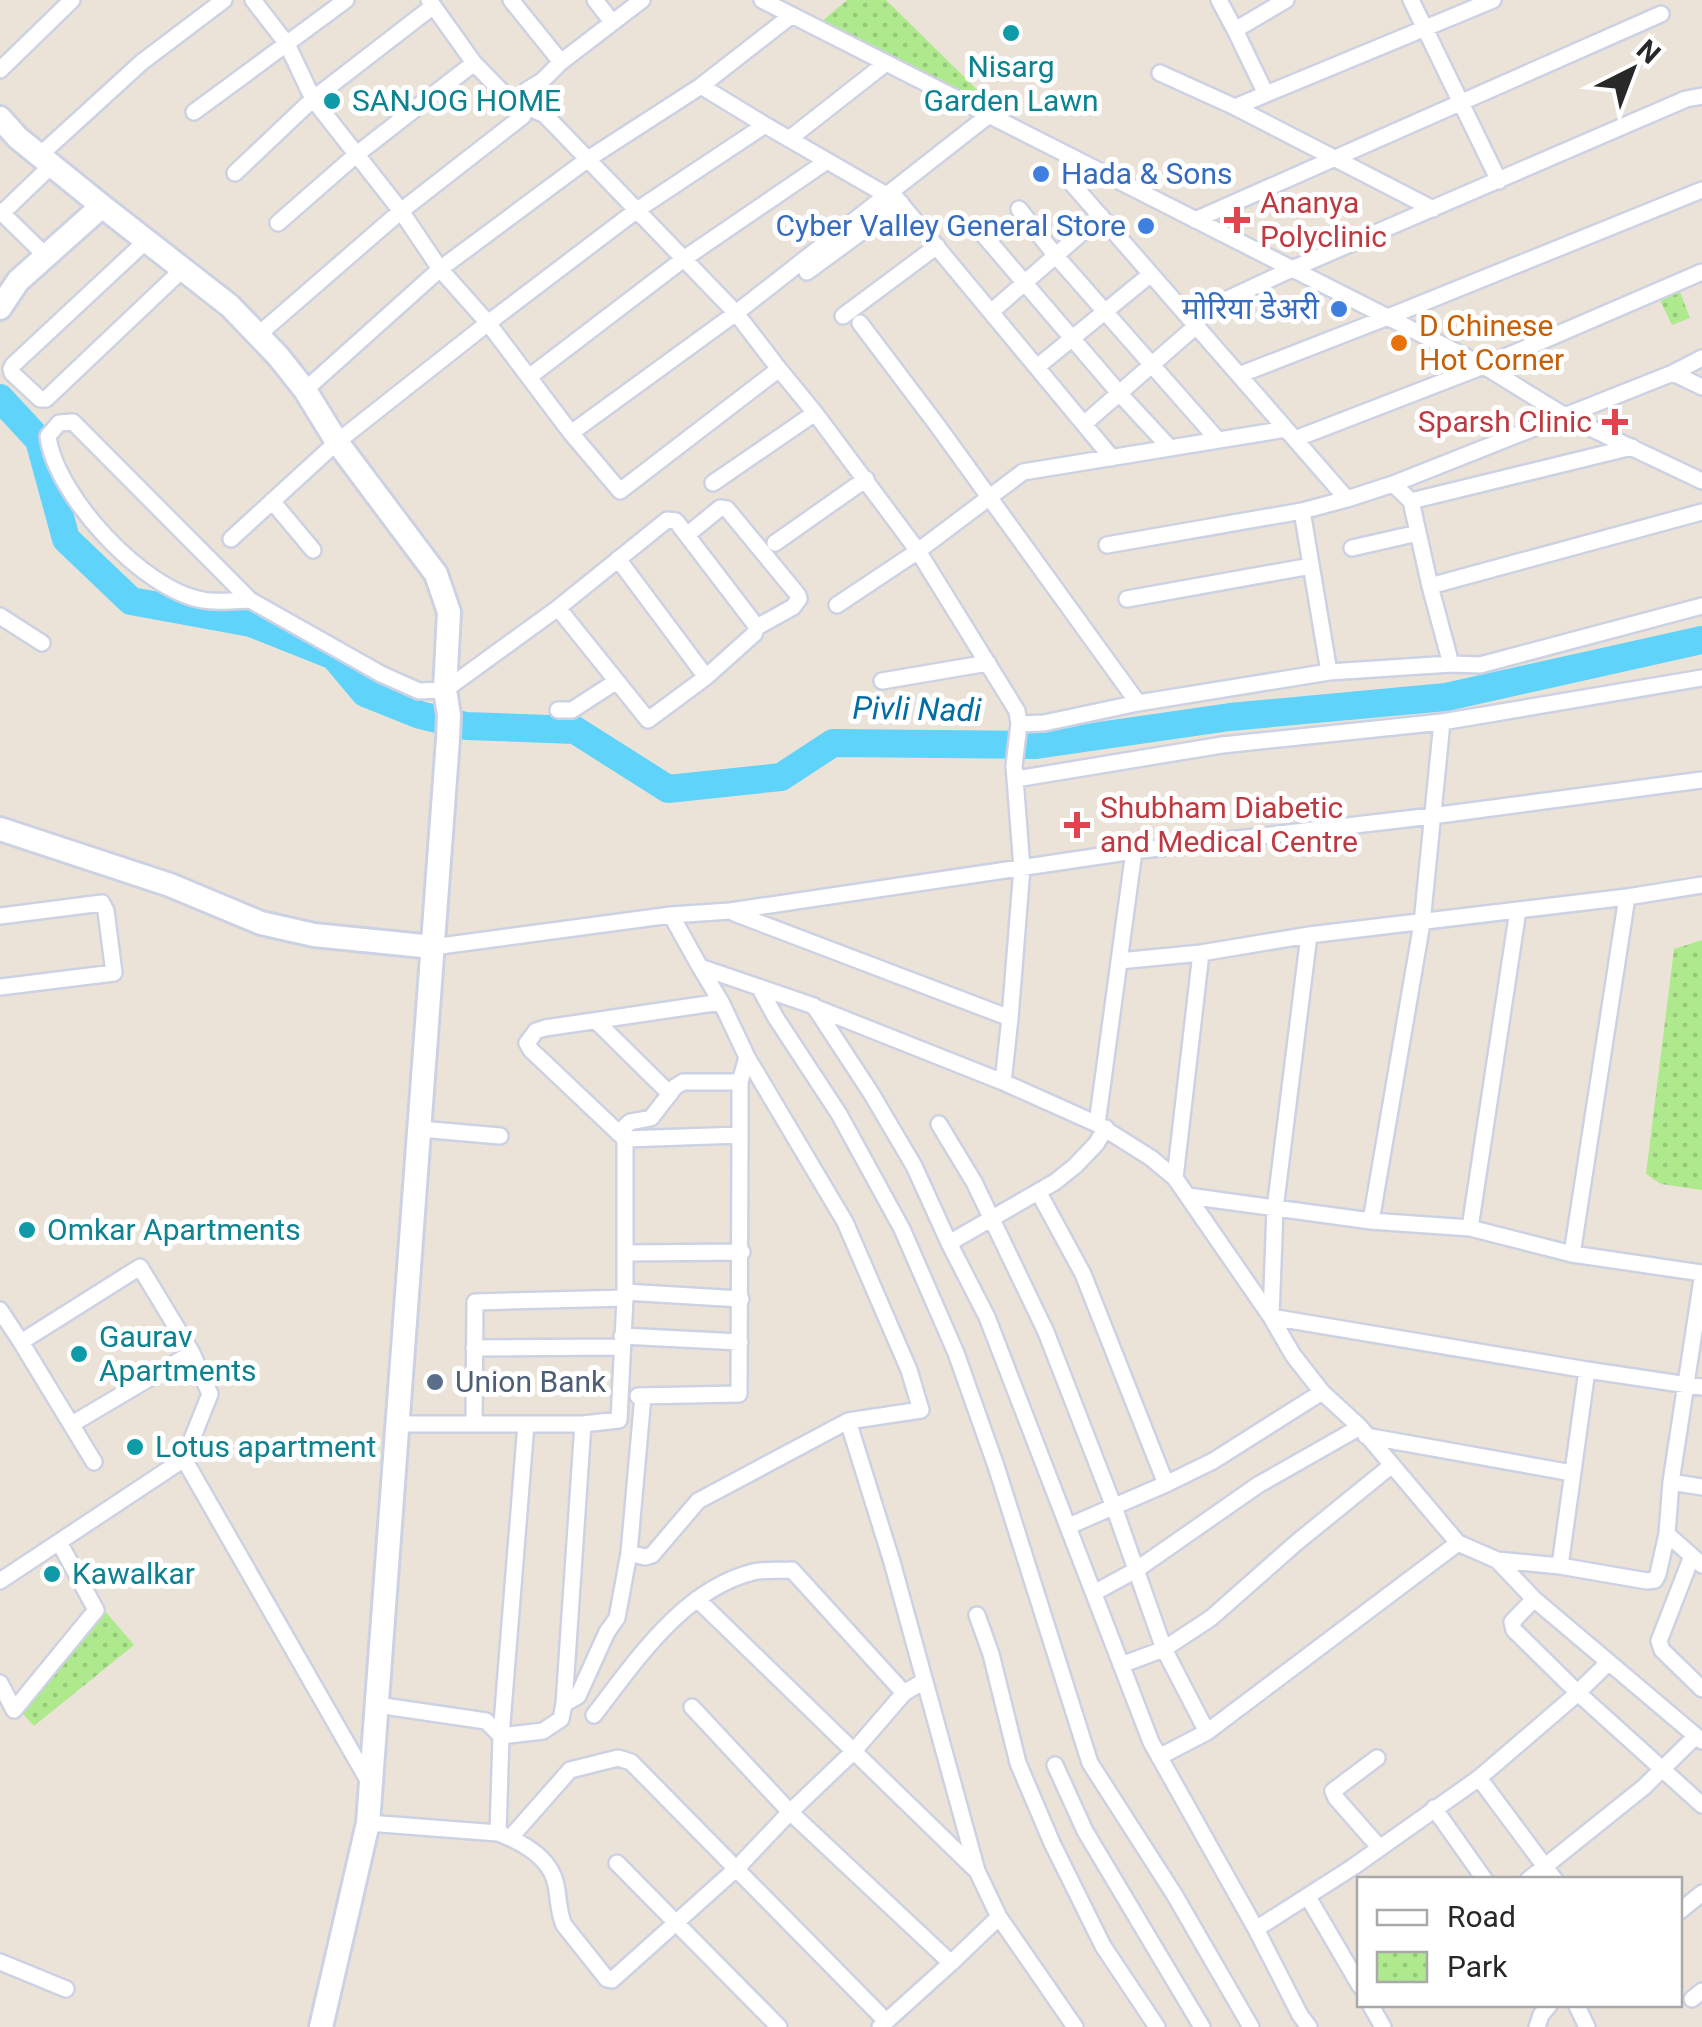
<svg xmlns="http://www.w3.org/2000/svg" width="1702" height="2027" viewBox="0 0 1702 2027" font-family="Roboto,'Noto Sans Devanagari',sans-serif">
<defs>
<pattern id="park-dots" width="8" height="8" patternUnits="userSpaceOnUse" patternTransform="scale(2.5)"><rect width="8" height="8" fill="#aee98e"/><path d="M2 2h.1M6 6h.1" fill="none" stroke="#96c87a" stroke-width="1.8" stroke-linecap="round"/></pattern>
</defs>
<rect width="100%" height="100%" fill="#ece3d8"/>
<path fill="url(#park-dots)" d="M847,0H886L1004,116L820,23Z
M1678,287L1690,318L1672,325L1658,296Z
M1702,940V1190L1661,1184L1646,1174L1674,949Z
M105,1611L134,1645L34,1726L22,1713Z"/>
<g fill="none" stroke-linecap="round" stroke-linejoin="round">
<path stroke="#5fd3fa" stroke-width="28" d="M0,398L39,440L66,539L131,601L251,623L334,656L365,693L420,715L466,726L575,730L668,789L781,777L833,743L1036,745L1230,717L1446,697L1702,640"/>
<defs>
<path id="street" d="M253,0L287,44L313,99L401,211L440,269L488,323L571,433L620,491L779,369L736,313L545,115L525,106L527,90L542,81L561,62L642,0
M511,0L561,62
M595,0L612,22
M762,0L1484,366L1565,416L1702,481
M1219,0L1235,30
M1411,0L1499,181
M0,70L72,0
M1160,73L1235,107L1493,0
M1266,94L1235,30L1286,0
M1235,107L1433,209
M194,112L346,0
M765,125L888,196
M789,139L886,63
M40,155L142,62L224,0
M1075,159L1068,179L1347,499L1393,484L1411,501
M235,173L313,99L432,7
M892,193L1112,458
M1019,209L1056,256L1218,440
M0,211L46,256
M2,213L52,165
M1195,220L1661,14
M278,223L357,154L474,63
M981,232L1119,393L1170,448
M146,241L13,365L11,369L12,373L40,399H46L183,269
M807,272L901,203
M991,312L1101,216
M843,316L937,246
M1189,317L1292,269L1686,99L1702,96
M860,323L937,425L1138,703
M258,335L401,211L523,116L525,106L511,101L474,63L429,0
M1037,367L1151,274
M1673,373L1702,358
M1239,375L1388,317L1702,190
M529,377L685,258L827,161
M305,390L440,269L588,159L701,86L792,15
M1084,424L1196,326
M571,433L736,313L989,115
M1295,439L1484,366L1702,272
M1632,447L1411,501L1430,586L1451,664L1480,665L1702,606
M713,483L815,413
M1393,484L1673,373L1702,387
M272,501L313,550
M1302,511L1329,672
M687,535L720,508L727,509L798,595L799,599L793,607L757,627
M231,539L337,442L488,323L637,210L765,125L701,86
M775,543L866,479
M1107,545L1302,511L1347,499
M1352,548L1418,533
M618,559L706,677
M1430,586L1702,512
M1127,599L1311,566
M250,600C235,600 218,603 203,600C143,590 55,495 48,436L59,423L73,422L250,600L381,674L419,691L445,690L558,608L667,520L676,521L757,627L754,634L706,677L648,720L558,608
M837,605L918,551L1023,472L1286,429
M0,616L42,643
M882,681L988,663
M558,710H572L617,681
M1019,724L1044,723L1138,703L1329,672L1451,664
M1016,779L1222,745L1442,722L1702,678
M734,913L1010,1018L1022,868L1014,766L1019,724L1017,711L918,551L815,413L779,369
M671,915L700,967L814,1006L871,1093L914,1166L949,1243L987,1317L1151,1742L1256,1929L1300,2015L1309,2027
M0,916L102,903L106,911L114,973L0,987
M1309,935L1275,1209L1271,1317L1587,1370
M433,947L671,915L730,911L1134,851L1432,816L1702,780
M1119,961L1201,953L1309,935L1627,897L1702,885
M700,967L721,1002L747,1057L845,1222L909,1370L921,1410L848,1421L892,1562L977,1871L999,1917L951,1963L880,2027
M759,987L776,1018L839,1114L902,1229L956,1353L996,1466L1090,1763L1174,1894L1251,2027
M814,1007L1003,1082L1097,1124L1151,1158L1175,1178L1271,1317L1293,1355L1322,1392L1360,1427L1458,1543L1497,1560L1534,1599L1702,1741
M596,1021L670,1094
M1003,1082L1010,1018
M939,1124L974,1182L1046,1332L1114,1507L1164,1649L1207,1732L1159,1757
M1097,1124L1134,851
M420,1129L500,1136
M618,1133L630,1122L651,1118L675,1087L683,1082H740
M625,1139L531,1050L527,1043L536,1031L545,1028L721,1002
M1175,1178L1201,953
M1039,1193L1083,1274L1166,1484
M1188,1196L1371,1221L1470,1228L1572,1254L1702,1273
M1371,1221L1422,923L1442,722
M1470,1228L1518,910
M949,1243L1055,1182L1075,1166L1096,1144L1106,1128
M625,1253L742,1252
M1572,1254L1627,897
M625,1292L741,1299
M0,1310L21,1342
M622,1336L740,1342
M474,1348L622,1347
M638,1396L739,1394L740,1135
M72,1424L192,1353
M398,1424H583L619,1420L625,1298V1139L740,1135V1082L747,1057
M474,1424L475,1302L625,1298
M1366,1436L1572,1473
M94,1462L21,1342L140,1267L192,1353L210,1394L184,1459
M1671,1482L1702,1487
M1069,1526L1166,1484L1213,1461L1322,1392
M1667,1534L1702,1565
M629,1553L645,1557L652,1555L698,1501L848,1421
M1692,1556L1659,1641L1662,1650L1702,1689
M1497,1560L1560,1566L1647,1581L1655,1580L1658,1574L1667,1534L1671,1482L1702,1279
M1560,1566L1587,1370L1702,1387
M0,1581L184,1459L369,1782
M1094,1593L1136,1570L1258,1485L1360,1427
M697,1599L977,1871
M1534,1599L1512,1622L1514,1630L1578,1693L1702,1805
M977,1615L991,1654L1018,1763L1052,1843L1103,1946L1157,2027
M1121,1665L1164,1649L1211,1618L1296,1543L1392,1465
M0,1683L14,1710L96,1610L59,1542
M564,1704L583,1424
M377,1705L486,1721L501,1736
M692,1707L790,1812L951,1963
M594,1715C636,1661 682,1590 753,1572C765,1569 780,1571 792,1570L904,1693
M1207,1732L1458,1543
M501,1736L526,1424
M1377,1758L1333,1791L1336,1798L1379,1847
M1055,1765L1085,1831L1202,2027
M1479,1778L1555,1880
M1434,1808L1485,1880
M368,1823L498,1833L501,1736L543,1731L561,1719L564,1704L578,1696L607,1632L617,1618L629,1553L643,1396
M498,1833C522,1842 551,1858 556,1885C559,1899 558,1912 564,1925L607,1979L612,1980L737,1868L790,1812L853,1752L904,1693L924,1681
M511,1837L570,1770L618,1758L631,1762L886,2021
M617,1863L779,2027
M1528,1880L1644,1787L1696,1736
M1308,1897L1360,1986
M1680,1911L1702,1893
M999,1917L1075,2027
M1256,1929L1353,1867L1479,1778L1571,1699L1608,1663
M0,1962L66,1989
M1692,1999L1702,1991
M1370,2004L1383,2027
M1576,2004L1587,2027
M1537,2027L1541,2015L1550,2004"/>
<path id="secondary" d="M0,118L18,138L102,206L230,306L278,356L305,390L337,442L436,574L449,612L445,690L449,715L448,739L368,1823L321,2027
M0,308L18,281L102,206
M0,829L170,885L261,923L314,935L433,947"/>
</defs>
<use href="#street" stroke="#cdd2e3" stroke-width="20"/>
<use href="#secondary" stroke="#cdd2e3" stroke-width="28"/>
<use href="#street" stroke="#fff" stroke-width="15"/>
<use href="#secondary" stroke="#fff" stroke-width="22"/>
</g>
<g fill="#0f9aa8" stroke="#fff" stroke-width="4">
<circle cx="1011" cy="33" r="10"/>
<circle cx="332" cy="101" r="10"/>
<circle cx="27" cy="1230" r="10"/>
<circle cx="79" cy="1354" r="10"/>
<circle cx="135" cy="1447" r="10"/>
<circle cx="52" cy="1574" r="10"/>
</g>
<g fill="#3f7fe0" stroke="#fff" stroke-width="4">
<circle cx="1041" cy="174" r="10"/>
<circle cx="1146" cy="226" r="10"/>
<circle cx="1339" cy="309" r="10"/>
</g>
<g fill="#e0444e" stroke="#fff" stroke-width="4">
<path d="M1232 205h10v10h10v10h-10v10h-10v-10h-10v-10h10z"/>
<path d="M1610 407h10v10h10v10h-10v10h-10v-10h-10v-10h10z"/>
<path d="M1072 810h10v10h10v10h-10v10h-10v-10h-10v-10h10z"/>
</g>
<circle fill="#e8710a" stroke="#fff" stroke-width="4" cx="1399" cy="343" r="10"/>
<circle fill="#5c6f8a" stroke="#fff" stroke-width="4" cx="435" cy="1382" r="10"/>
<g text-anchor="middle" stroke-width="10" stroke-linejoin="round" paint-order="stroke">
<g font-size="30" fill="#0d838f" stroke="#fff" text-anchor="start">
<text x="1011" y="77" text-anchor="middle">Nisarg<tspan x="1011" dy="34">Garden Lawn</tspan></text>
<text x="352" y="111">SANJOG HOME</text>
<text x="47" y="1240">Omkar Apartments</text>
<text x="99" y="1347">Gaurav<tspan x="99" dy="34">Apartments</tspan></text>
<text x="155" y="1457">Lotus apartment</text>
<text x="72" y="1584">Kawalkar</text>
</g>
<g font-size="30" fill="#366cbe" stroke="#fff" text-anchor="end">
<text x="1061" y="184" text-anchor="start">Hada &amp; Sons</text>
<text x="1126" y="236">Cyber Valley General Store</text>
<text x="1319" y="319">मोरिया डेअरी</text>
</g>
<g font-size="30" fill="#be3a42" stroke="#fff" text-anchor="start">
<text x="1260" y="213">Ananya<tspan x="1260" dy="34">Polyclinic</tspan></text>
<text x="1592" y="432" text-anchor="end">Sparsh Clinic</text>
<text x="1100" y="818">Shubham Diabetic<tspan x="1100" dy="34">and Medical Centre</tspan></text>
</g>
<g font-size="30" fill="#c56008" stroke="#fff" text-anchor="start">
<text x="1419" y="336">D Chinese<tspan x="1419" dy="34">Hot Corner</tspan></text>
</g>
<g font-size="30" fill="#4e5e75" stroke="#fff" text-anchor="start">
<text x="455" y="1392">Union Bank</text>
</g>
<g font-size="32" font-style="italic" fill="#006ea4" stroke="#fff">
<text transform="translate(917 709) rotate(1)" y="11">Pivli Nadi</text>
</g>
</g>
<rect x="1357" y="1877" width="325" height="130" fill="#ffffff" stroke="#a9a9a9" stroke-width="2.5"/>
<rect x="1377" y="1910" width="50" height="15" fill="#ffffff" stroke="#a9a9a9" stroke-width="2.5"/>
<text x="1447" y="1927" font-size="30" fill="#282828">Road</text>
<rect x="1377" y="1952" width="50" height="30" fill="url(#park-dots)" stroke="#a9a9a9" stroke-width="2.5"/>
<text x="1447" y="1977" font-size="30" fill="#282828">Park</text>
<g transform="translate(1632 70) rotate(42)" stroke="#ffffff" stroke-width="8" paint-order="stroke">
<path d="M0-8L18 38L0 25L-18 38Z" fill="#282828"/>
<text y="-15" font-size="28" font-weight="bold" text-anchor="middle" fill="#282828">N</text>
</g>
</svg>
